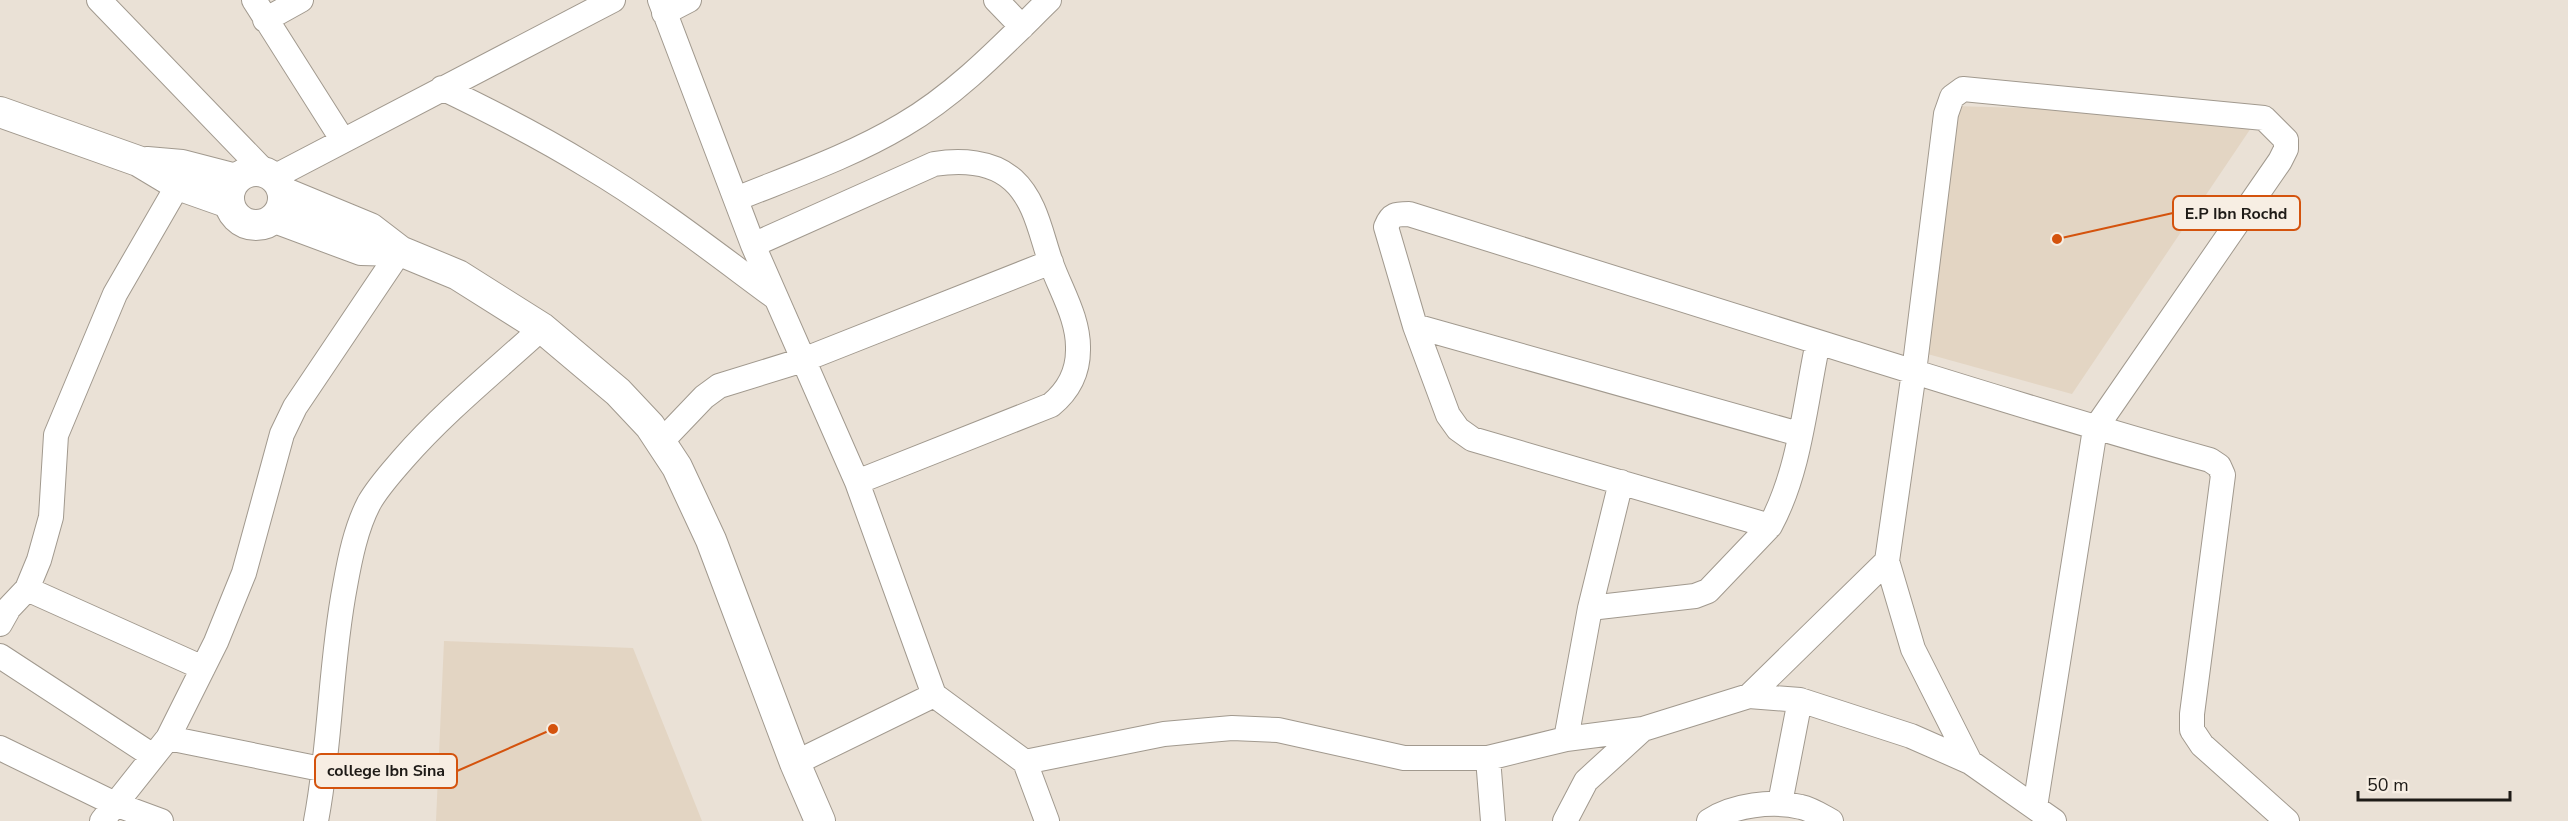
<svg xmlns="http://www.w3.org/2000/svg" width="2568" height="821" viewBox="0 0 2568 821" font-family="'Nunito Sans',sans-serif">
<rect width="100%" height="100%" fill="#eae1d6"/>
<path fill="#e3d5c3" d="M1953,106L2243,114L2253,125L2072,394L1924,353Z
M444,641L633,648L702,821H436Z"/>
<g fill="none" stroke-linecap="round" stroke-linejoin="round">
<defs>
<path id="minor" d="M99,0L265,172
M254,0L342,139
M660,0L753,245L857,482L934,695L1025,762L1047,821
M996,0L1022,27
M664,13L689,0
M265,20L301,0
M442,88C492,112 541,137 588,166C654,205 715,253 776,298
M274,177L613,0
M736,199C793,176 851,156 903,125C958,93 1004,44 1049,0
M753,245L934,164C960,160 992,161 1013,180C1036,201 1041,235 1051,263C1061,291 1079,319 1078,350C1078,372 1068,391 1051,405L857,482
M1415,326L1799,434
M1818,342C1805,403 1800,471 1770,526L1472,439L1458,429L1448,415L1415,326L1386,227C1391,214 1396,214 1409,214C1556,260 1703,306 1850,352C1970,389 2089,427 2210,460L2219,466L2223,475L2192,714V730L2202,745L2287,821
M661,442L704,397L719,386L803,360L1051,262
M1887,561L1913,649L1970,762
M27,589L203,668
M1590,608L1695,596L1708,591L1770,526
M0,624L9,608L27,589L39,560L51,517L56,435L115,294L178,185
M0,656L153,756
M1749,696L1887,561L1914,372L1946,114L1952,97L1963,89L2264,118L2286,140V149L2280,161L2095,429L2035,807
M168,738L326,770
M1566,739L1590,608L1621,482
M0,748L115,804L161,821
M1025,762L1164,734L1232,728L1278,730L1404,758H1488
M795,763L934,695
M1780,803L1800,700
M102,821L168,738L216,642L244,573L282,434L295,407L400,251
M316,821C331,743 330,664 345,586C350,558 356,528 369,503C378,487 391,473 403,459C445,411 495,371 542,328
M1493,821L1488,758L1566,739L1643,729
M1565,821L1586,781L1643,729L1749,696L1800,700L1911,736L1970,762L2054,821
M1709,821C1733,805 1773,800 1801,807C1811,809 1822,816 1831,821"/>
<path id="major" d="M0,112L138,161L178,185L229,203
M147,162L182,165L236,179
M229 198a27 27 0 1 1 54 0a27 27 0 1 1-54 0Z
M283,192L370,228L400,251L458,275L542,328L618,392L650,426L677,467L711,540L795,763L820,821
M275,218L361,250L400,251"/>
</defs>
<use href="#minor" stroke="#a1998e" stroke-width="26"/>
<use href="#major" stroke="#a1998e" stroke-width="32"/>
<use href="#minor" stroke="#fff" stroke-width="24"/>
<use href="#major" stroke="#fff" stroke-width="30"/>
</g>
<path fill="none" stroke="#d4530d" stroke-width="2" d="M2057 239L2173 213M553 729L457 771"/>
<g fill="#d4530d" stroke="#f7eee3" stroke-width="2">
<circle cx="2057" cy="239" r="6"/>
<circle cx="553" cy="729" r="6"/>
</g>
<g fill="#f7eee3" stroke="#d4530d" stroke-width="2">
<rect x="2173" y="196" width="127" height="34" rx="6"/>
<rect x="315" y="754" width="142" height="34" rx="6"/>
</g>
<g font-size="16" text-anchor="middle" font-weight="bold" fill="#1e1b17">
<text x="2236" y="219">E.P Ibn Rochd</text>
<text x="386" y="776">college Ibn Sina</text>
</g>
<path d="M2358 791v9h152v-9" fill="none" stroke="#1e1b17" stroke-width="3"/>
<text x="2367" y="791" font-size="18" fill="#1e1b17" stroke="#f7eee3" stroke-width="4.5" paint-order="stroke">50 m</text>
</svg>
